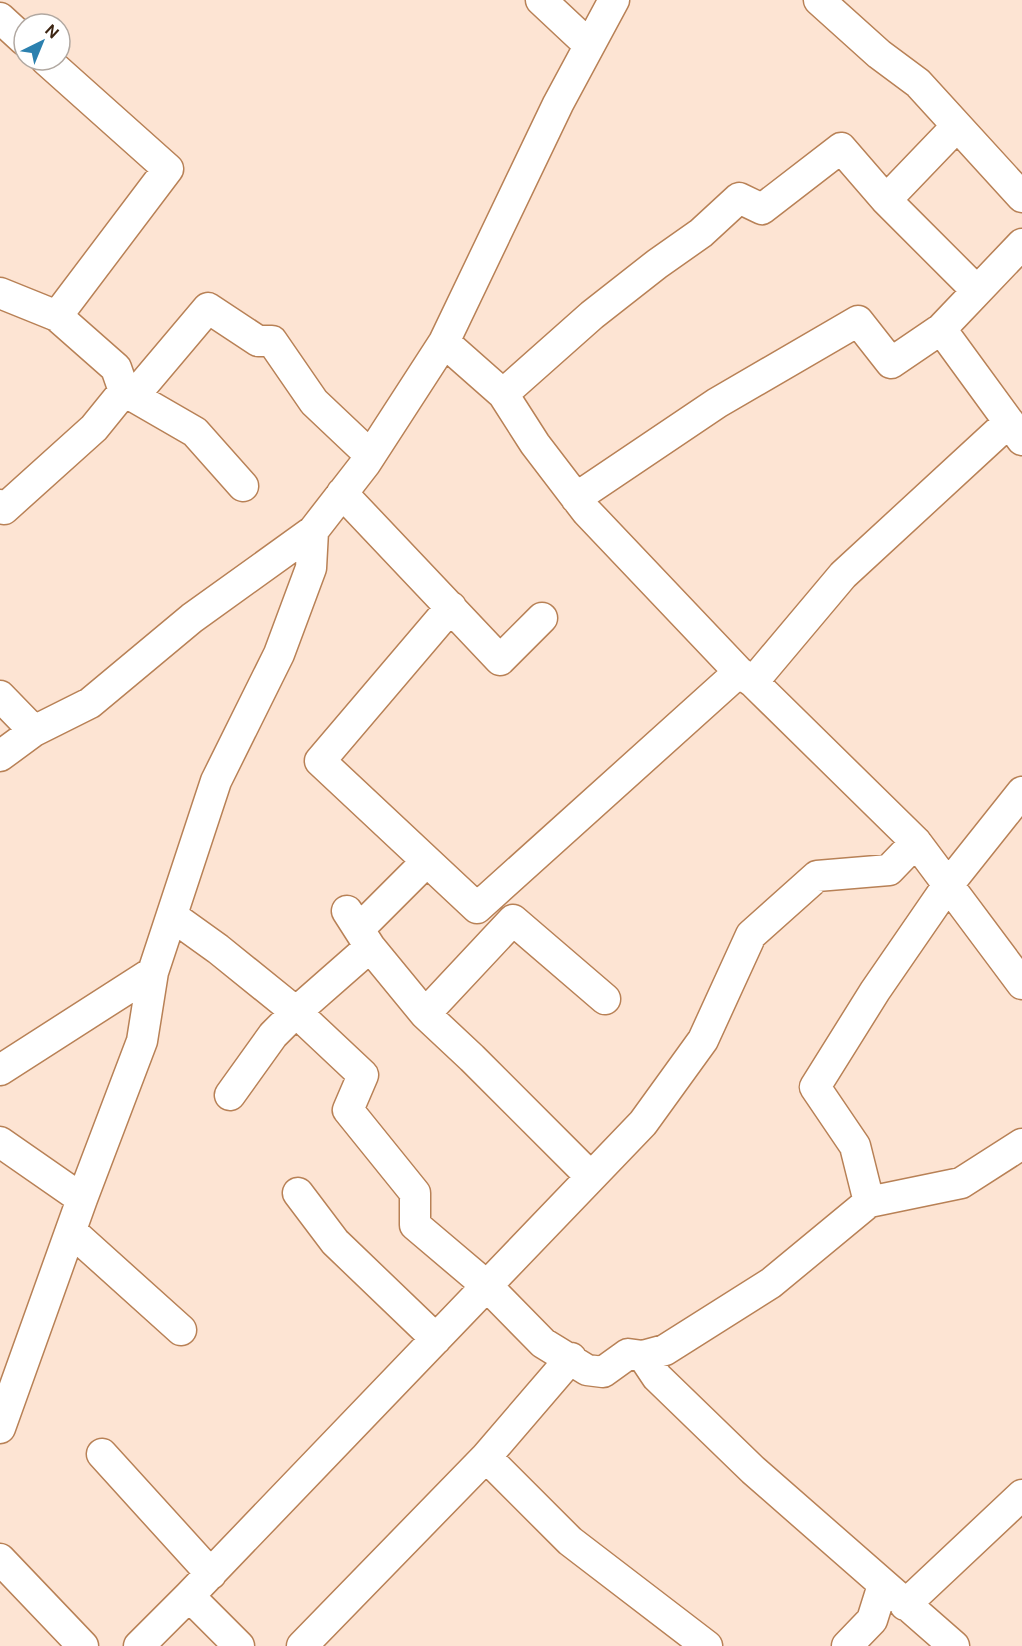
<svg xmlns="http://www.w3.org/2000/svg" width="1022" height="1646" viewBox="0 0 1022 1646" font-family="'DM Sans',sans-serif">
<rect width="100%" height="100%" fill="#fde4d3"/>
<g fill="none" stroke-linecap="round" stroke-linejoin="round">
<defs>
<path id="minor" d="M541,0L589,45
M819,0L879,54L918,83L1022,197
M0,18L24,40
M46,60L168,169L57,316
M886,200L957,126
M0,293L57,316L116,368L124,391L195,432L243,486
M941,329L1022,440
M444,342L503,394L535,444L587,512L739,672L753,682L916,842L1022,984
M503,394L592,315L657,264L701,233L739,198L762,209L841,148L886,200L977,291
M342,493L500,660L542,618
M576,498L717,403L858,321L891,363L941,329L1022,244
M0,505L4,509L94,428L124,391L143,385L208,308L258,341H272L314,402L370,455
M451,607L320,761L477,908L739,672
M753,682L843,575L1009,422
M0,696L34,731
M0,756L34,731L90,703L192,618L313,531L365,464L444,342L558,104L614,0
M347,911L370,947L425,1014L472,1058L591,1177
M172,916L218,949L296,1012L363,1075L348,1110L415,1193V1225L487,1286L543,1343L587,1370L603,1372L628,1354L643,1356L665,1350L771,1283L869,1202L961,1183L1022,1144
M359,929L426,862
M425,1014L513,920L605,999
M0,1070L153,972
M230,1095L273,1035L296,1012L370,947
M0,1142L82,1199
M298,1193L335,1242L436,1339
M869,1202L855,1146L815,1087L875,991L948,885L1022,792
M71,1231L181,1330
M643,1356L657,1377L753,1470L954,1646
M0,1428L82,1199L142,1041L153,972L216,781L279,654L311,568L313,531
M102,1454L211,1574
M486,1457L570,1541L707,1646
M0,1559L83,1646
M189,1596L239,1646
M905,1605L1022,1495
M139,1646L189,1596L643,1123L703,1040L751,935L817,876L889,870L916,842
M302,1646L486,1457L571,1358
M847,1646L872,1620L883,1585"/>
</defs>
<use href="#minor" stroke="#b88156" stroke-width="33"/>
<use href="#minor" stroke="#fff" stroke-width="30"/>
</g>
<g transform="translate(42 42) rotate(43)"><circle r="28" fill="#ffffff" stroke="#b1a8a1" stroke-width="1.5"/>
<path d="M0-4.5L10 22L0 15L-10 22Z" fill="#2b80af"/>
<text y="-9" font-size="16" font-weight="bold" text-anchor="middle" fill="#3c2513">N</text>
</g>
</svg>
